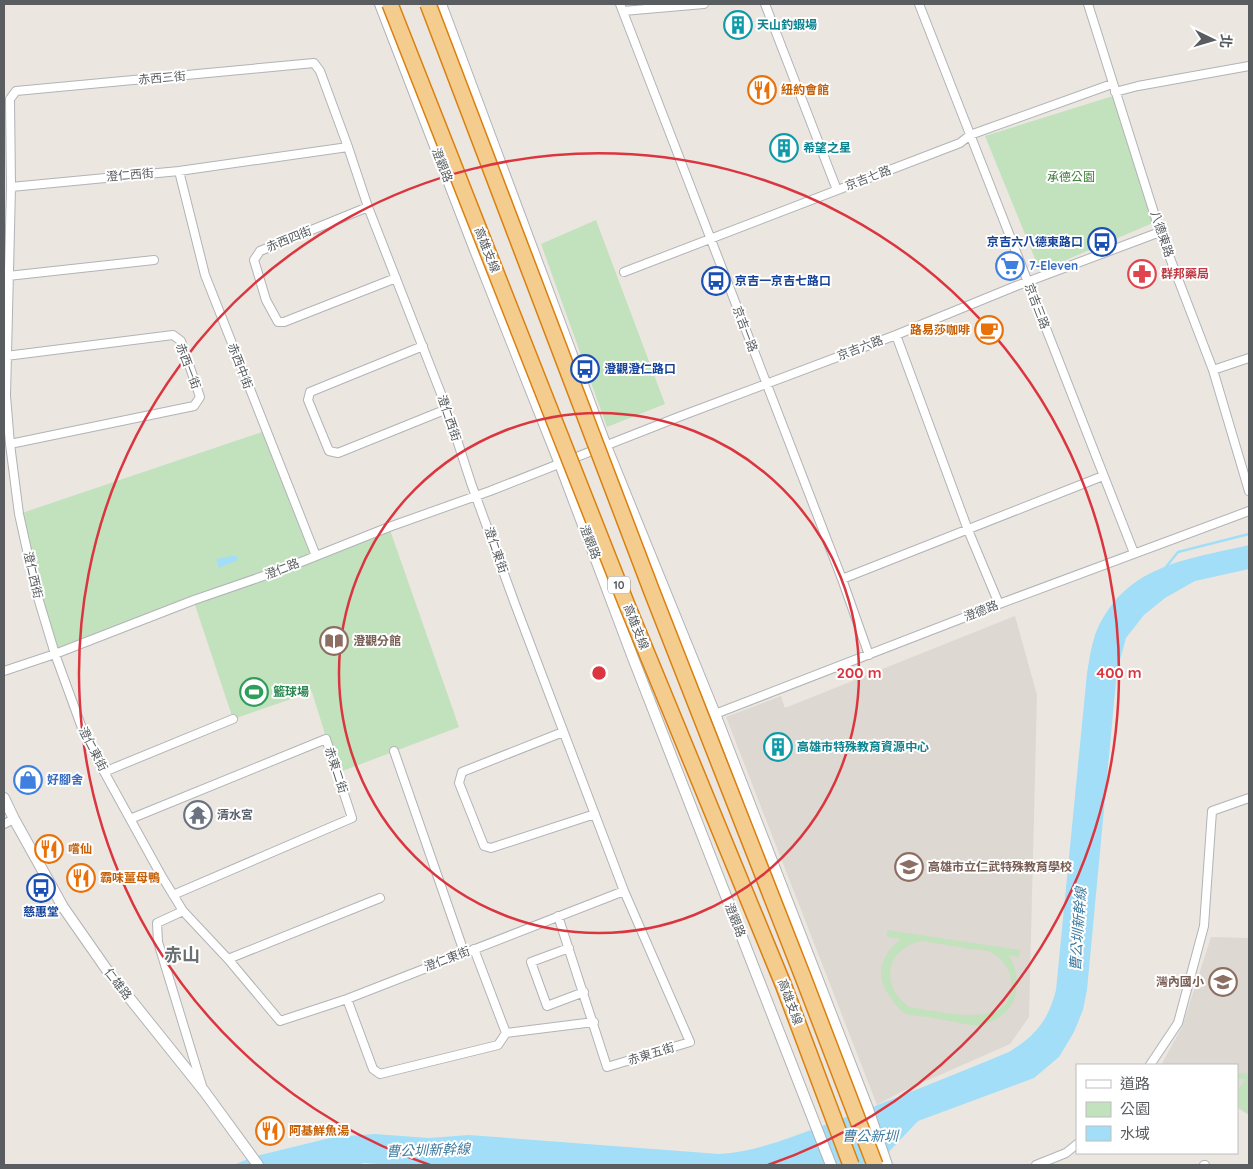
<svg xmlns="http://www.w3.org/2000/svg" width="1253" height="1169" viewBox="0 0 1253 1169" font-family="Quicksand,'Noto Sans TC',sans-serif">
<rect width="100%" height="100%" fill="#ebe7e0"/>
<path fill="#ddd8d1" d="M1015,616L1037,695L1029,1017L1010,1044L899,1093L877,1105L726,717L781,696L785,708Z
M1211,937L1249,938V1115L1237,1108V1065H1161L1182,1027Z"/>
<path fill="#c2e1bd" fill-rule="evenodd" d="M1113,96L1153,223L1040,271L985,136Z
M596,220L665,404L607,427L541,244Z
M265,431L316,555L389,527L459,727L337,773L312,692L233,719L194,602L55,654L19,514Z
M887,930L1020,950L1019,957L1008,955C1017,967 1017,978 1016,991C1015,1009 996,1023 979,1025C969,1026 945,1020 934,1018C925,1016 911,1017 904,1013C899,1010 894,1003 891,998C874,977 880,955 901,939L887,937ZM922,941C938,944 955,946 971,949C977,950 985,949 990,952C1000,956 1009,967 1011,978C1018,1034 940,1011 909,1007C880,987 885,948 922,941Z
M1237,1073H1249V1114L1237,1106V1091L1246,1079H1237Z"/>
<path fill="#a2def8" d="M1249,545V569L1195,581L1165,598L1144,615L1126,638L1117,671L1087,990L1083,1010L1074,1032L1059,1057L1034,1078L918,1121L884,1157L859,1165L467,1164L392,1165L364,1163L357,1165H234L252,1157L334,1137L375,1134L429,1138L469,1135L719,1154C756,1152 791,1137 825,1125C887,1102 948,1077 1009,1052C1035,1036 1048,1021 1056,990L1087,673C1089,661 1091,647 1095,635C1123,565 1185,560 1249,545Z
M232,556H237L238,560L219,568L216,559Z"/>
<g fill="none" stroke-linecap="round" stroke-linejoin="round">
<path stroke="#a2def8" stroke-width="2.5" d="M1166,567L1178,552L1249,534"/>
<defs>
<path id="minor" d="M620,4L842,579L869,655
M765,4L837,190
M919,4L1134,553
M1088,4L1160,232L1213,370L1249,491
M623,11L704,4
M1115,92L1138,86L1249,66
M348,147L368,207L447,409L471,483L515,604L624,891L347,999L280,1021L228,959L183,911L161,875L86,739L55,654L36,591L19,514L10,444L6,396L11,187L179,171Z
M179,171L205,275L316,556
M11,187L10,99L16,91L314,63L320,71L348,147
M368,207L260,251L254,260L266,300L278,322H284L396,278
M624,272L960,143L970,135L1112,84
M8,276L154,260
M896,335L968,530L999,604
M423,346L310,392L308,400L329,451L338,453L447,409
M6,356L173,335L181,341L200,397L194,406L10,444
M1213,370L1249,358
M842,579L1103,476
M4,671L55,654L194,600L281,570L389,527L490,491L681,416L896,335L1016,286L1160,232
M715,714L999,604L1249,511
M563,732L462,772L459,783L484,846L491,848L595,814
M394,751L464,952
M104,772L233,719
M130,819L326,739L352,818L173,895
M4,824L14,819
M183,911L157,923L158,942L202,1086
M558,916L607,1067L690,1042L624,891
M569,948L531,962L547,1006L584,992
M228,959L380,898
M347,999L373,1069L380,1074L498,1045L506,1033L474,949
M506,1033L594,1022
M1150,1065L1178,1023L1204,926L1212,811L1249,798
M1036,1165L1066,1153L1077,1144
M1204,1165H1205"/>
<path id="tertiary" d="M380,4L475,250L560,464L633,658L831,1165
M441,4L606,446L715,714L868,1109L887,1165
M4,798L14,819L63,907L107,970L204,1091L258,1165"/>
</defs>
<use href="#minor" stroke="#b1b3b7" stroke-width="10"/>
<use href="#tertiary" stroke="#b1b3b7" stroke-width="12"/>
<use href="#minor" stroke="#fff" stroke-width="8"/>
<use href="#tertiary" stroke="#fff" stroke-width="10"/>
<defs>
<path id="motorway-bridge" d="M390,4L627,605L783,984L851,1165
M428,4L652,592L803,977L875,1165"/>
</defs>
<use href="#motorway-bridge" stroke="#da8010" stroke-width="18" stroke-linecap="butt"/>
<use href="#motorway-bridge" stroke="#f4cc8d" stroke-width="15"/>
</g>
<g fill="none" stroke="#db353f" stroke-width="2.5">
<circle cx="599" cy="673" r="260"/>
<path d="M430 1165A520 520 0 1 1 768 1165"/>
</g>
<defs>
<symbol id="building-ring" viewBox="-11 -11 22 22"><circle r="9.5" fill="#fff" stroke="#0f9aa8" stroke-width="1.5"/><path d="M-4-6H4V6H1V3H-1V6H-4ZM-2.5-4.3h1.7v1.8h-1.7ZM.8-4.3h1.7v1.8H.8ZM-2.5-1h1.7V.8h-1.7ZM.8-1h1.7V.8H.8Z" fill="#0f9aa8"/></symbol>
<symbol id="restaurant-ring" viewBox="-11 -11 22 22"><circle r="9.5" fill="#fff" stroke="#e8710a" stroke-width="1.5"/><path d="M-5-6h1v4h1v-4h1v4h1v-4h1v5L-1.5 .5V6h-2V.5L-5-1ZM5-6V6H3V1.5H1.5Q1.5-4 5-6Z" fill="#e8710a"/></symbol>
<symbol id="bus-ring" viewBox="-11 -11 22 22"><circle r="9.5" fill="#fff" stroke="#1a4fb4" stroke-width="1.5"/><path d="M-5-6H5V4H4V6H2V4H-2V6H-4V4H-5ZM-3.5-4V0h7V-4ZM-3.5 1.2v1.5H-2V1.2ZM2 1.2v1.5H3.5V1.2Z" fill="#1a4fb4"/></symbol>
<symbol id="supermarket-ring" viewBox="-11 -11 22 22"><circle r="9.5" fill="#fff" stroke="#3f7fe0" stroke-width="1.5"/><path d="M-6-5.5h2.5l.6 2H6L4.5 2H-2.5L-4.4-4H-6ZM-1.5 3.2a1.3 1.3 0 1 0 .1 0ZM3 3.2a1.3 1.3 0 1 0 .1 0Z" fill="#3f7fe0"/></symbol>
<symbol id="pharmacy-ring" viewBox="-11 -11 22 22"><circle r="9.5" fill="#fff" stroke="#e0444e" stroke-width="1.5"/><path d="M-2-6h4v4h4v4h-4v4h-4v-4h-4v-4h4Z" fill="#e0444e"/></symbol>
<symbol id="cafe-ring" viewBox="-11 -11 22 22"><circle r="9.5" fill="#fff" stroke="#e8710a" stroke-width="1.5"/><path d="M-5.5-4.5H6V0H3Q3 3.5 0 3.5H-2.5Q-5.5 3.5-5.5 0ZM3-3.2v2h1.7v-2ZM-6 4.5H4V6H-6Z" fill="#e8710a"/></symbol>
<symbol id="library-ring" viewBox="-11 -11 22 22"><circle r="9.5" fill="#fff" stroke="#8d6e63" stroke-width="1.5"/><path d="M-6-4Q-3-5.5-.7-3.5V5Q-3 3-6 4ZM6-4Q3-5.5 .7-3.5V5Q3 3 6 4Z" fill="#8d6e63"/></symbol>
<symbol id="stadium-ring" viewBox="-11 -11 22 22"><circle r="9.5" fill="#fff" stroke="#2e9e5b" stroke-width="1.5"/><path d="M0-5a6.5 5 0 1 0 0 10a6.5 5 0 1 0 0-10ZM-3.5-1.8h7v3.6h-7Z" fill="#2e9e5b"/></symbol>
<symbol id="shop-ring" viewBox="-11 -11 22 22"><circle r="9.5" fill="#fff" stroke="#3f7fe0" stroke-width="1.5"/><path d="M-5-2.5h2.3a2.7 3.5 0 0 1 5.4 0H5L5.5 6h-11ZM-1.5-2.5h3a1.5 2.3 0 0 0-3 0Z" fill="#3f7fe0"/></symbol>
<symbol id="temple-ring" viewBox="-11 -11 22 22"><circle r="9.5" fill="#fff" stroke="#6b7280" stroke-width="1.5"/><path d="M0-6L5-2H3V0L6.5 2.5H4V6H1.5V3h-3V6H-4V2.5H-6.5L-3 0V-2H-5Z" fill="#6b7280"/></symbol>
<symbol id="school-ring" viewBox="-11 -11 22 22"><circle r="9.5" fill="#fff" stroke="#8d6e63" stroke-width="1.5"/><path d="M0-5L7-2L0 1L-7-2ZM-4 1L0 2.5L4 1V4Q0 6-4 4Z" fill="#8d6e63"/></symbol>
</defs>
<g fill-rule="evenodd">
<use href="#building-ring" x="722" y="9" width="32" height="32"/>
<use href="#restaurant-ring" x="746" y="74" width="32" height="32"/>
<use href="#building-ring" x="768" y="132" width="32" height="32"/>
<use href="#bus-ring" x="1086" y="226" width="32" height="32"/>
<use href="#supermarket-ring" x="994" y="250" width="32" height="32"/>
<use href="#pharmacy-ring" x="1126" y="258" width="32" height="32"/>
<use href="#bus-ring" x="700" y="265" width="32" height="32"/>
<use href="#cafe-ring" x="973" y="314" width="32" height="32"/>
<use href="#bus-ring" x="569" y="353" width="32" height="32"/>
<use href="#library-ring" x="318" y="625" width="32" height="32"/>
<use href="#stadium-ring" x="238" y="676" width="32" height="32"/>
<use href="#building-ring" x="762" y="731" width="32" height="32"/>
<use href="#shop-ring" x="12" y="764" width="32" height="32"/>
<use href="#temple-ring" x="182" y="799" width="32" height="32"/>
<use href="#restaurant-ring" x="33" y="833" width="32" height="32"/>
<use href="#school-ring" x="893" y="851" width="32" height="32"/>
<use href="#restaurant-ring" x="65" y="862" width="32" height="32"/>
<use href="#bus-ring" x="25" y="872" width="32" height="32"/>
<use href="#school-ring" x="1207" y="966" width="32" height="32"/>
<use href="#restaurant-ring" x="254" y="1115" width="32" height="32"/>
</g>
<g text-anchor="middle" stroke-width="4" stroke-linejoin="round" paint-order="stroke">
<rect fill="#fff" stroke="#8b8e90" stroke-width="1" x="608" y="576.5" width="22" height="17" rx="4"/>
<g font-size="11" font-weight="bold" fill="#595d60">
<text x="619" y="589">10</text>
</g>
<g font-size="12" font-weight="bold" fill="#0d838f" stroke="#fff" text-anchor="start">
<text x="757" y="29">天山釣蝦場</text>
<text x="803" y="152">希望之星</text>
<text x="797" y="751">高雄市特殊教育資源中心</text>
</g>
<g font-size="12" fill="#595d60" stroke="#fff">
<text transform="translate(162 78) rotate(-5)" y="4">赤西三街</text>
<text transform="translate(442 165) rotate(69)" y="4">澄觀路</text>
<text transform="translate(130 175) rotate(-5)" y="4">澄仁西街</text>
<text transform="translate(868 178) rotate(-21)" y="4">京吉七路</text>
<text transform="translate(1162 234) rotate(71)" y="4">八德東路</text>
<text transform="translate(289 239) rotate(-22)" y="4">赤西四街</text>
<text transform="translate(487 250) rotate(68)" y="4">高雄支線</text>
<text transform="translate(1037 306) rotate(69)" y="4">京吉三路</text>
<text transform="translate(745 329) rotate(69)" y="4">京吉一路</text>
<text transform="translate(860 348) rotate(-21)" y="4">京吉六路</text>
<text transform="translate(188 366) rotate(69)" y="4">赤西一街</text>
<text transform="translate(240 366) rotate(69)" y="4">赤西中街</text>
<text transform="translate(449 418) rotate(71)" y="4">澄仁西街</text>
<text transform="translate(590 542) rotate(69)" y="4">澄觀路</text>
<text transform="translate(496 550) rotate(71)" y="4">澄仁東街</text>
<text transform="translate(282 569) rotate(-21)" y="4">澄仁路</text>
<text transform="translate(33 575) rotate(77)" y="4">澄仁西街</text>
<text transform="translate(981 611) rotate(-21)" y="4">澄德路</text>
<text transform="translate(636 627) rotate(68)" y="4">高雄支線</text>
<text transform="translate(93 749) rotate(63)" y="4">澄仁東街</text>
<text transform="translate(336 770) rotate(72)" y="4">赤東二街</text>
<text transform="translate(735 920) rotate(69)" y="4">澄觀路</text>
<text transform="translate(447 959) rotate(-21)" y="4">澄仁東街</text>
<text transform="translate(118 984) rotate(52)" y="4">仁雄路</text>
<text transform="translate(790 1002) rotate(69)" y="4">高雄支線</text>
<text transform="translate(651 1054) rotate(-17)" y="4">赤東五街</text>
</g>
<g font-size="12" font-weight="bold" fill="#c56008" stroke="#fff" text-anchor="start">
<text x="781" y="94">紐約會館</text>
<text x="970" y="334" text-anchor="end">路易莎咖啡</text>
<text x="68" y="853">嚐仙</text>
<text x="100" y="882">霸味薑母鴨</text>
<text x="289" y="1135">阿基鮮魚湯</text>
</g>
<g font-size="12" fill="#3f7e39" stroke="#fff">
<text x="1071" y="181">承德公園</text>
</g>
<g font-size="12" font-weight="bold" fill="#164399" stroke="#fff" text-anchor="start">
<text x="1083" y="246" text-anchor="end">京吉六八德東路口</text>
<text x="735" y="285">京吉一京吉七路口</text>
<text x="604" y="373">澄觀澄仁路口</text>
<text x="41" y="916" text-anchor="middle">慈惠堂</text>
</g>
<g font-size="12" font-weight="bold" fill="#366cbe" stroke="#fff" text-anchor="start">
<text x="1029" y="270">7-Eleven</text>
<text x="47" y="784">好腳舍</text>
</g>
<g font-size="12" font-weight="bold" fill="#be3a42" stroke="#fff" text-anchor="start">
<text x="1161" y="278">群邦藥局</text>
</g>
<g font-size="12" font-weight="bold" fill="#785e54" stroke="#fff" text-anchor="start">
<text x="353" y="645">澄觀分館</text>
<text x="928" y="871">高雄市立仁武特殊教育學校</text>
<text x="1204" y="986" text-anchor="end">灣內國小</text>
</g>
<g font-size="12" font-weight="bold" fill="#27864d" stroke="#fff" text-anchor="start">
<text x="273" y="696">籃球場</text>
</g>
<g font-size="12" font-weight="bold" fill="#5b616d" stroke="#fff" text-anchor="start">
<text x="217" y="819">清水宮</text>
</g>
<g font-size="14" font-style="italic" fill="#407b9f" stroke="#fff">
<text transform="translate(1078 929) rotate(-86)" y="5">曹公圳新幹線</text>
<text x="870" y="1141">曹公新圳</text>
<text transform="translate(428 1150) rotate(-2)" y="5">曹公圳新幹線</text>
</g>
<g font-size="18" font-weight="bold" fill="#6a6f72" stroke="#fff">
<text x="182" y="961">赤山</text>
</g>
</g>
<circle cx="599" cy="673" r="8" fill="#db353f" stroke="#fff" stroke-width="2.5"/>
<g font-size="15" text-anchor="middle" font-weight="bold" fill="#db353f" stroke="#fff" stroke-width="4" stroke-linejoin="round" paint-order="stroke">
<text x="859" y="678">200 m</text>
<text x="1119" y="678">400 m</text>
</g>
<rect width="1253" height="1169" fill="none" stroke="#595d60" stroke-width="10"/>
<rect x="1076" y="1064" width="162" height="90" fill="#ffffff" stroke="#bdbebf"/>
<rect x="1086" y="1080" width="25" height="8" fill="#ffffff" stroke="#bdbebf"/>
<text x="1120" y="1089" font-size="15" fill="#595d60">道路</text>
<rect x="1086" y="1102" width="25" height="15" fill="#c2e1bd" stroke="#bdbebf"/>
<text x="1120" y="1114" font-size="15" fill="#595d60">公園</text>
<rect x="1086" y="1126" width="25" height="15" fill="#a2def8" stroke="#bdbebf"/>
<text x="1120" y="1139" font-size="15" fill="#595d60">水域</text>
<g transform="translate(1213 40) rotate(95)" stroke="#ffffff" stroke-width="4" paint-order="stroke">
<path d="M0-4L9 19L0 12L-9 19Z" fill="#595d60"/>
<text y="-8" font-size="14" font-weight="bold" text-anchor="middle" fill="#595d60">北</text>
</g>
</svg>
